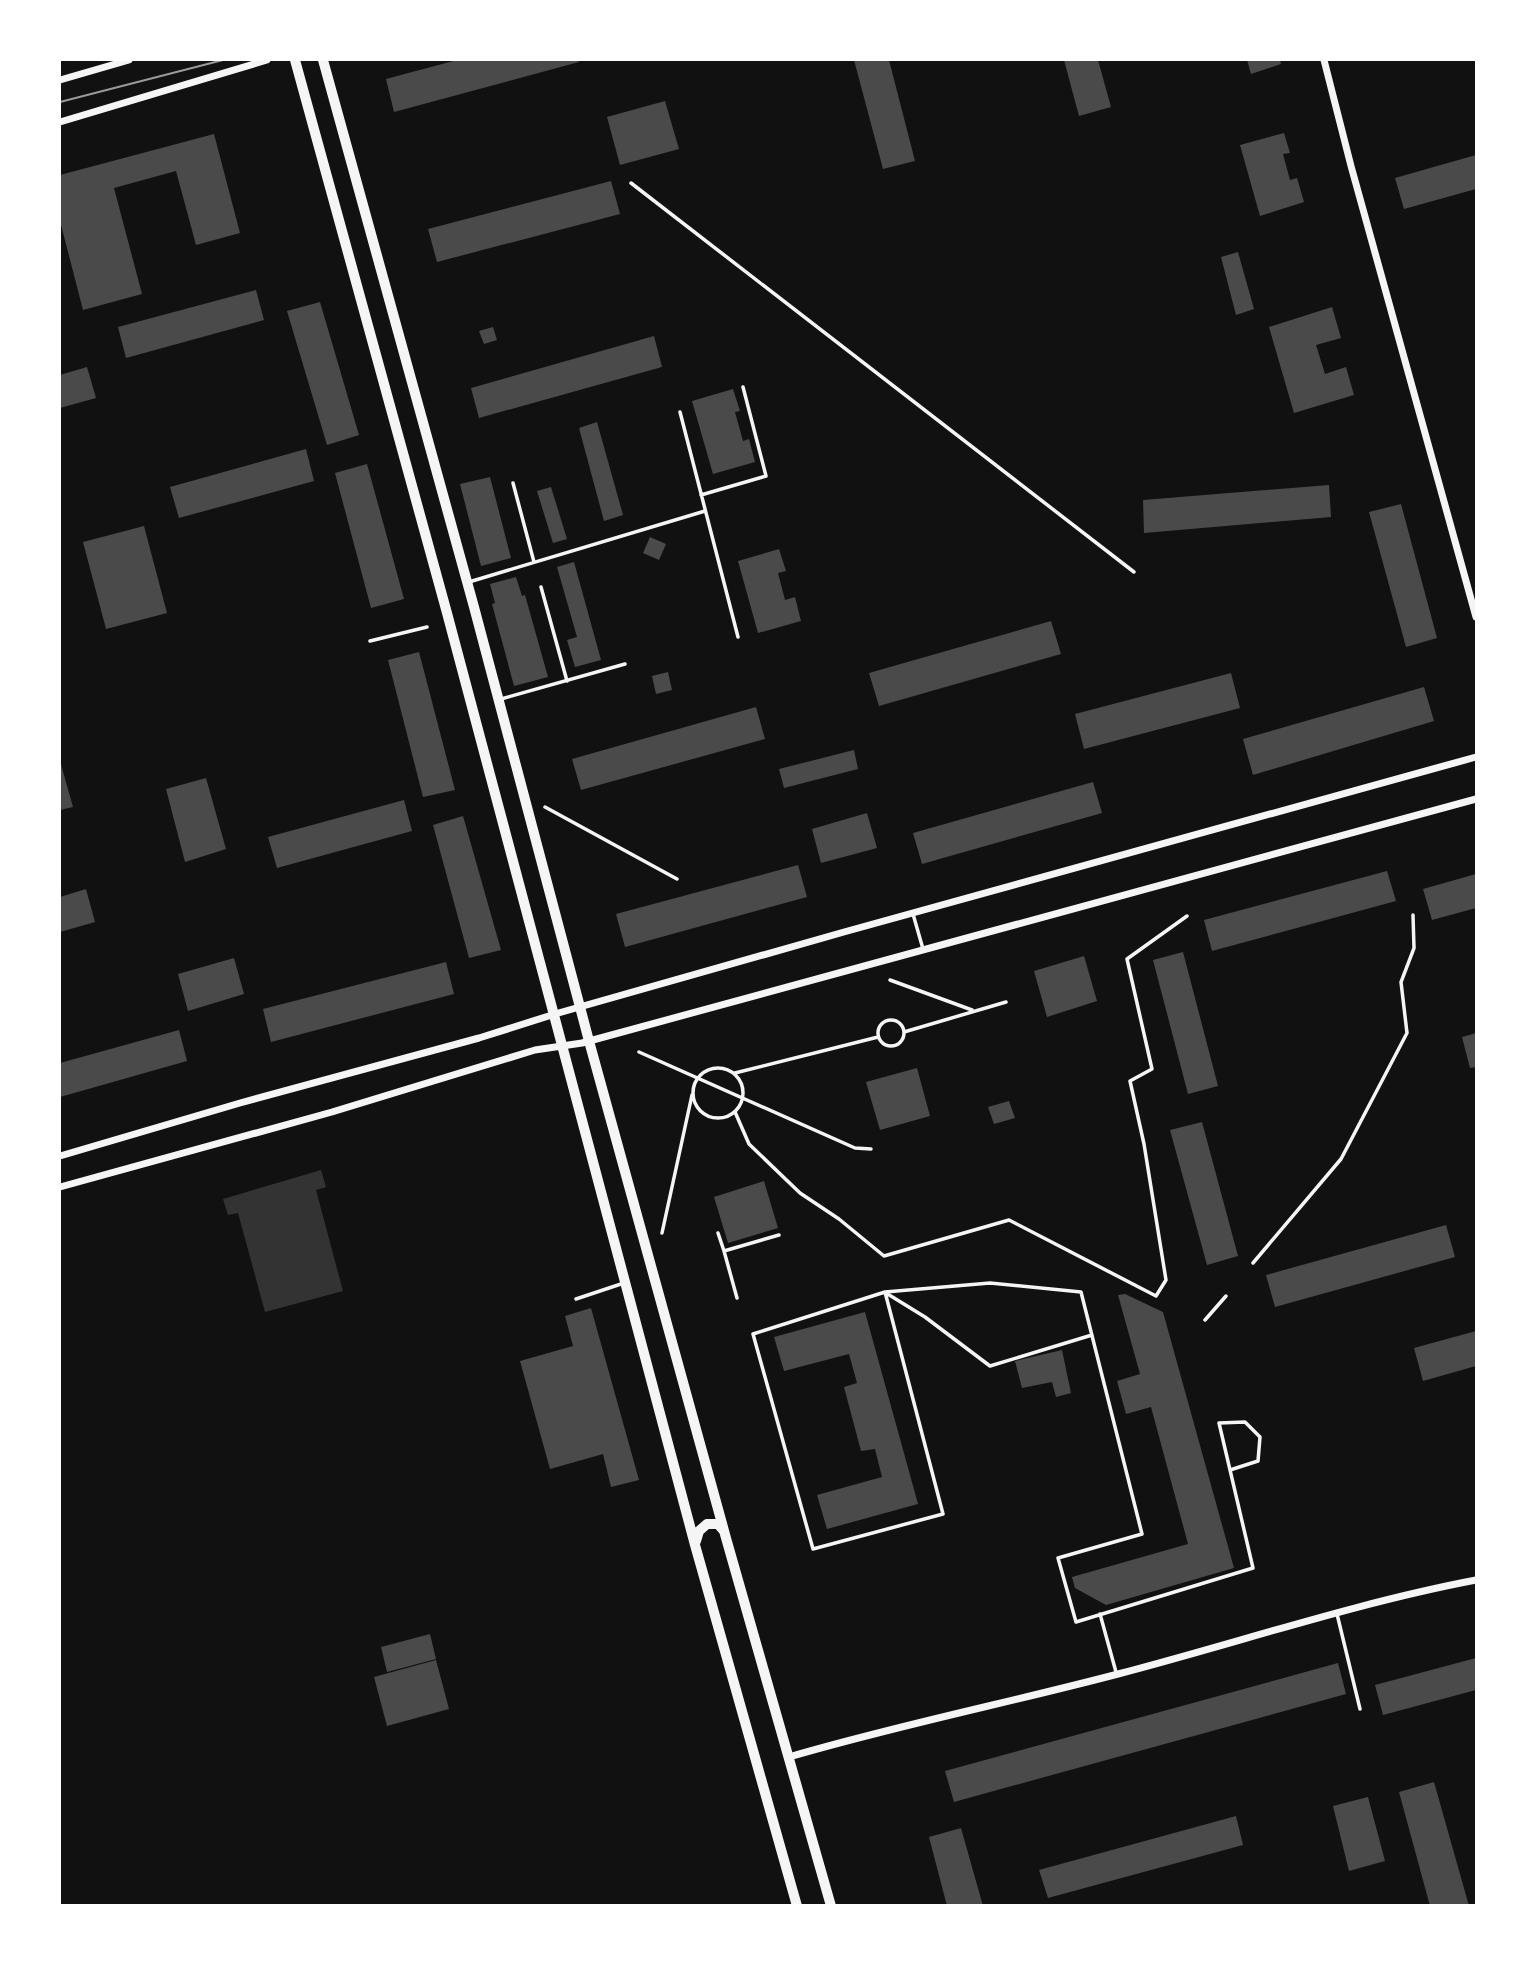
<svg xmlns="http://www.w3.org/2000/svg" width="1536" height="1965" viewBox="0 0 1536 1965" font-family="Manrope,sans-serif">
<rect width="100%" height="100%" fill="#111"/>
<path fill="#333" d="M321,1170L326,1187L316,1190L343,1291L265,1312L238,1213L228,1215L223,1199Z"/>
<path fill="#4a4a4a" d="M457,60H578L579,62L394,112L386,79Z
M854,60H889L915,161L883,169Z
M1064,60H1098L1111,107L1079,116Z
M1247,60H1280L1281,64L1251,74Z
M665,101L679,149L620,165L607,117Z
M1284,133L1290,153L1283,154L1290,180L1297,178L1304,202L1260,216L1240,145Z
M214,134L240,233L196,245L176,171L114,188L142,294L83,310L60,221V175Z
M1476,155V189L1404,209L1395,178Z
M611,181L620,214L437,262L428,229Z
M1238,252L1254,309L1236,315L1221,257Z
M256,290L264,320L126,358L118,327Z
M320,302L359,435L327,445L287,311Z
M1332,307L1341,338L1316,345L1325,374L1346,367L1354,395L1294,413L1269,327Z
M493,327L497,340L484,344L479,331Z
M654,336L662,367L479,418L471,388Z
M87,367L96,398L60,408V375Z
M733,389L740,411L735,412L743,441L749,439L755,462L713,474L692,401Z
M597,422L623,515L604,521L579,428Z
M306,449L314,481L179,518L170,487Z
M367,464L404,599L371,608L335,473Z
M490,477L511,558L481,566L460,484Z
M1329,485L1331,517L1144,533L1143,500Z
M551,487L567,539L553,543L537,491Z
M1401,504L1437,638L1406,647L1369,512Z
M144,526L167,613L106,629L83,542Z
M650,537L666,544L659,560L643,553Z
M779,549L786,571L778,573L785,600L795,597L801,621L758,633L738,561Z
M574,562L601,660L575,667L567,640L577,637L557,567Z
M516,577L522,596L525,595L548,677L514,686L492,604L495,603L490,584Z
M1051,621L1061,654L879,706L869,673Z
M419,652L455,790L423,797L388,660Z
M668,672L672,690L656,694L652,676Z
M1231,673L1240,708L1084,749L1075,714Z
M1424,687L1434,721L1253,775L1243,739Z
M756,707L765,739L581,790L572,759Z
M854,750L858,769L784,788L779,769Z
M60,761L73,807L60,810Z
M206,778L226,849L185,862L166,789Z
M1093,782L1102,813L922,864L913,833Z
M404,800L412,831L277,868L268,837Z
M867,813L877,848L821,863L812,829Z
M463,816L501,950L469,958L433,825Z
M798,865L807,897L625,947L616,914Z
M1387,871L1396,901L1212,951L1204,920Z
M1476,874V908L1432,920L1423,889Z
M86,889L95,922L60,932V897Z
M1183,952L1218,1086L1188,1094L1153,960Z
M1084,956L1097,1001L1047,1017L1034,971Z
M234,958L244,994L188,1011L178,974Z
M446,962L454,994L271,1042L263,1009Z
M179,1030L187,1061L60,1097V1063Z
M1476,1033V1067L1470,1068L1462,1037Z
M917,1068L930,1116L880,1130L866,1082Z
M1009,1101L1015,1118L994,1124L988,1107Z
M1202,1122L1238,1256L1207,1265L1170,1130Z
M764,1181L778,1228L728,1243L714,1197Z
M1446,1225L1455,1257L1275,1307L1266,1275Z
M1125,1294L1163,1312L1234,1568L1106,1605L1075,1588L1072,1577L1188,1544L1151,1407L1126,1414L1117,1381L1140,1374L1118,1295Z
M591,1308L639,1480L611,1487L603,1454L550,1469L520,1361L573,1346L565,1316Z
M865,1312L918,1504L827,1529L817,1495L882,1477L875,1449L861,1451L844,1387L857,1383L849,1354L784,1371L774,1337Z
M1476,1331V1366L1423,1381L1414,1348Z
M1062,1350L1071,1393L1056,1397L1052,1382L1022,1388L1015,1361Z
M430,1634L436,1659L387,1672L381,1647Z
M1476,1658V1690L1383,1715L1375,1685Z
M436,1660L449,1709L387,1726L374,1677Z
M1338,1663L1346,1694L954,1802L945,1771Z
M1434,1782L1469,1906H1430L1399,1792Z
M1368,1797L1385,1861L1349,1871L1333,1806Z
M1236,1816L1243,1845L1048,1898L1039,1870Z
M961,1828L983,1906H947L929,1837Z"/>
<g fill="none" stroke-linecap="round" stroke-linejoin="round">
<path stroke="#f5f5f5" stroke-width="3.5" d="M631,183L1134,572
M370,641L427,627
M545,807L677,879
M890,980L972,1010
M878 1033a13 13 0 1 1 26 0a13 13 0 1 1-26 0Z
M904,1032L1006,1002
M639,1052L855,1148L871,1149
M693 1093a25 25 0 1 1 50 0a25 25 0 1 1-50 0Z
M735,1073L878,1037
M735,1112L749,1144L800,1193L839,1219L884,1256L1009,1220L1156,1296L1166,1280L1144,1144L1130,1081L1152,1069L1127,959L1187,916
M662,1233L692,1095
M1253,1263L1341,1159L1407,1033L1401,982L1414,948L1413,915
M1205,1320L1226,1296"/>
<path stroke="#f5f5f5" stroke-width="3.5" d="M680,412L738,637
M513,483L534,562
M701,495L766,476L743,387
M469,582L705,511
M541,587L567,681
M501,699L625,664
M913,914L923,949
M718,1233L724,1251
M885,1292L943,1514L813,1549L753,1334L885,1292L990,1283L1081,1292L1142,1534L1058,1558L1076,1622L1253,1568L1219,1423L1245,1422L1260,1437L1258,1461L1230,1470
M886,1293L925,1317L990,1366L1092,1335
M737,1298L724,1251L779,1235
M576,1299L624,1283
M1100,1614L1116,1672
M1337,1614L1360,1709"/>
<path stroke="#f5f5f5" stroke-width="7" d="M1324,60L1351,166L1476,617
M60,80L129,60
M60,122L267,60
M60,1156L240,1103L479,1038L555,1014L844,932L1476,757
M60,1187L332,1112L535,1050L582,1043L1476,799
M789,1757C898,1725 1008,1703 1118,1674C1237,1643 1355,1603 1476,1580"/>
<path stroke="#f5f5f5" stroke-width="10" d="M295,60L447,613L695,1545L797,1906
M323,60L474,607L589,1041L726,1538L831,1906
M696,1541L699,1531L707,1524H718L724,1531"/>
<path stroke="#9a9a9a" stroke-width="2" d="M60,102L223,60"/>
</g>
<rect width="1536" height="1965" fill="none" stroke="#ffffff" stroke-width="122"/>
</svg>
